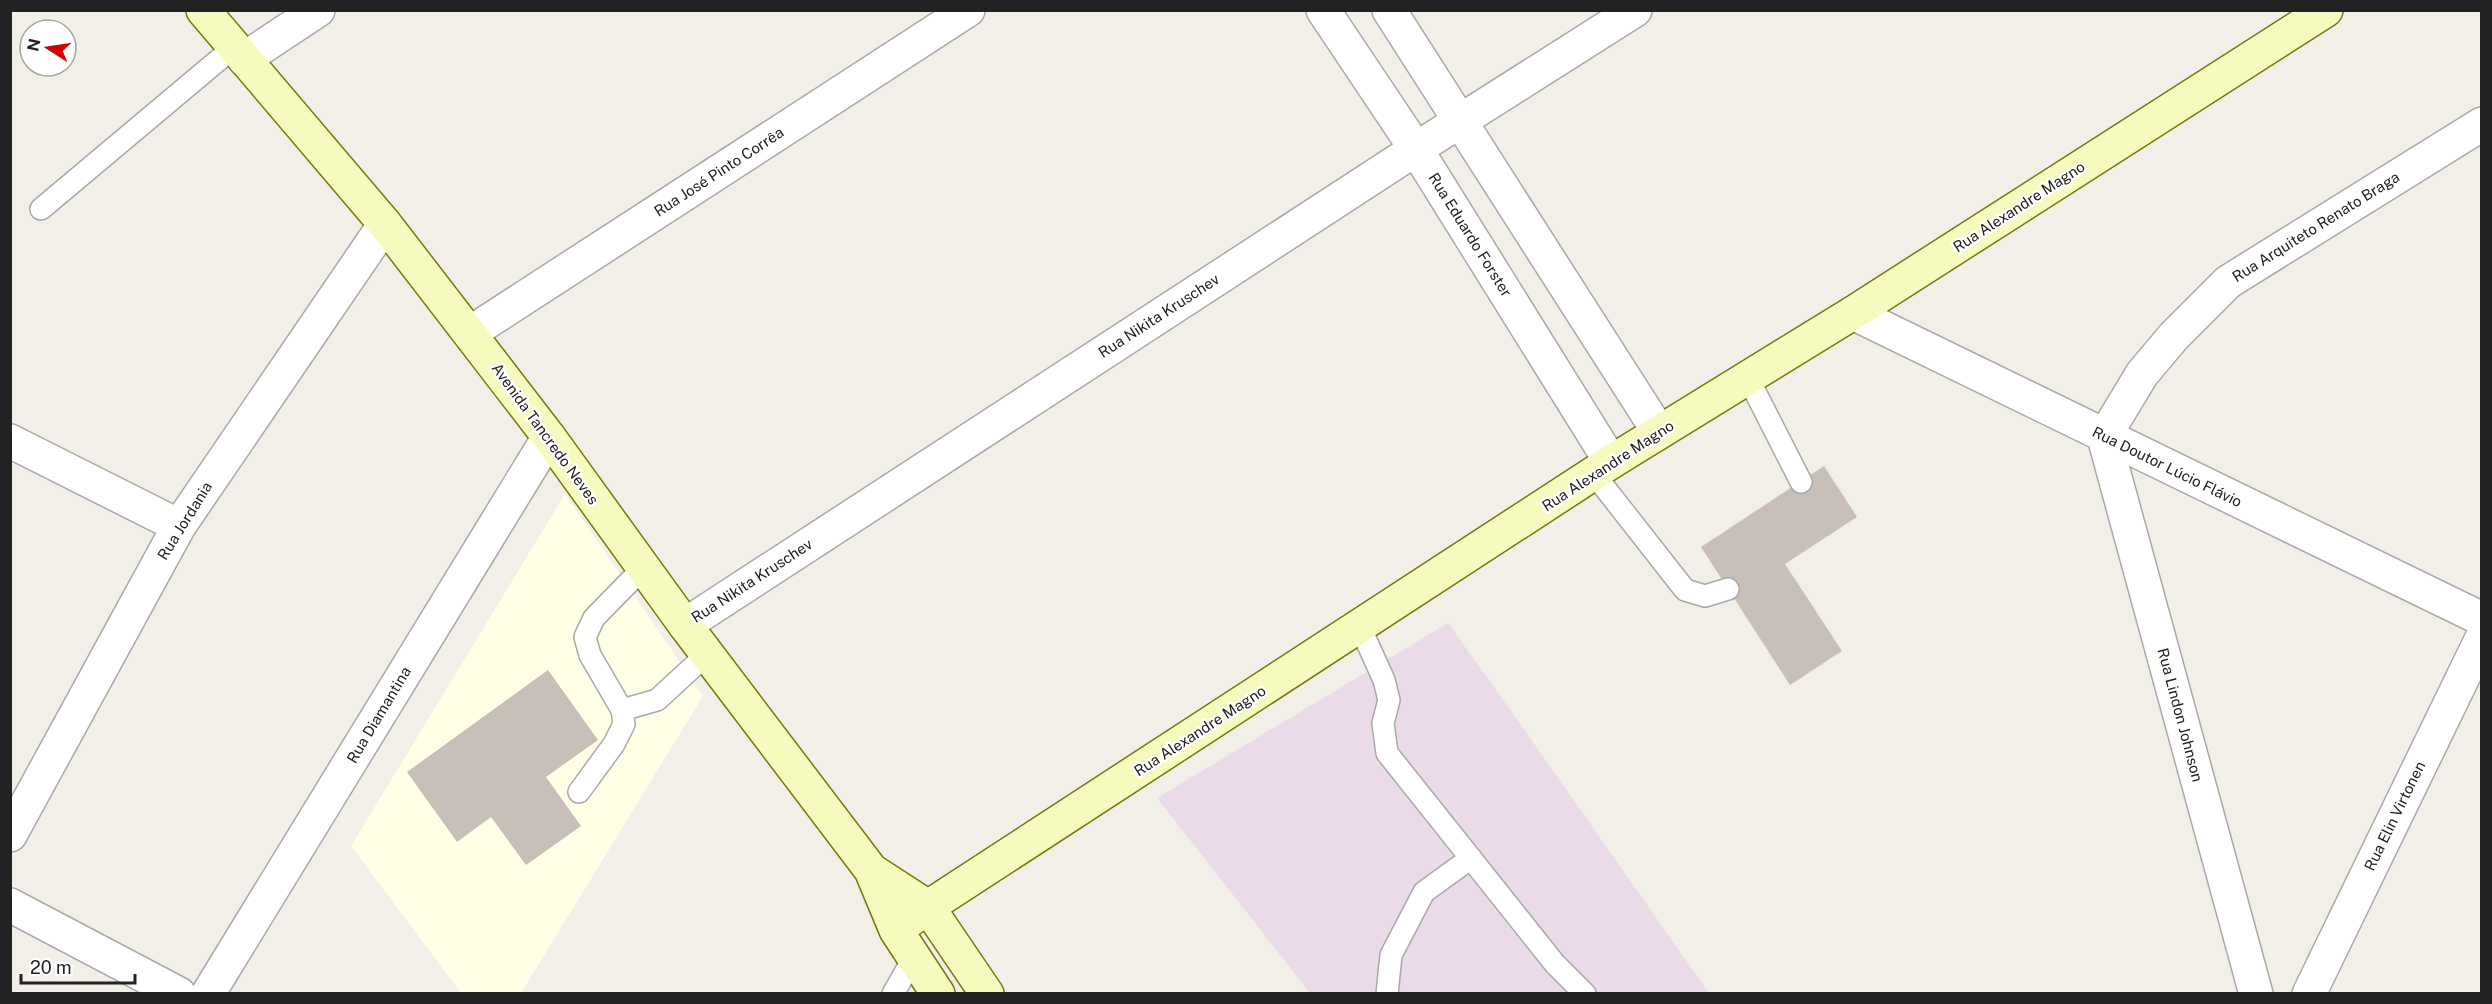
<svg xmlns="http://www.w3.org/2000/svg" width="2492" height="1004" viewBox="0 0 2492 1004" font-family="'Public Sans',sans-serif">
<rect width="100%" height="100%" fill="#f2efe9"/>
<path fill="#ebdbe8" d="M1448,623L1511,711L1709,993H1310L1157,798Z"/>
<path fill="#ffffe5" d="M565,494L703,696L521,993H461L351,846Z"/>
<path fill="#c7bfb8" d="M1824,466L1857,517L1785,564L1842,651L1790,685L1701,547Z
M548,670L598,740L546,777L581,826L526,865L491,817L457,842L407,772Z"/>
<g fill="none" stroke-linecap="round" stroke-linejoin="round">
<defs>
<path id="lane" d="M41,209L234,47
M1748,378L1801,482
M1594,474L1685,590L1705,596L1728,589
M1360,627L1384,680L1389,700L1383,723L1387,753L1555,964L1585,994
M622,710L657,700L707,654
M579,792L614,744L624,724L622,710L590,655L585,637L594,618L643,568
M893,994L914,957
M1387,994L1391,955L1424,892L1471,858"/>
<path id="street" d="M1323,10L1416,149L1611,462
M1389,10L1659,432
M244,59L318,10
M1853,313L2482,619
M470,333L968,10
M2104,437L2256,994
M2104,437L2142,374L2174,336L2228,282L2482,124
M10,441L179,526
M685,625L1416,149L1635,10
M10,835L179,526L385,224
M10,905L179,994
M208,994L549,437
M2309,994L2482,638"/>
<path id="secondary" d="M203,10L385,224L549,437L685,625L871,870L896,930L938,994
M871,870L928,907L987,994
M896,930L928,907L1611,462L1853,313L2326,10"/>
</defs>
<use href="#lane" stroke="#a9a9a9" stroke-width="24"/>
<use href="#street" stroke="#a9a9a9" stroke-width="36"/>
<use href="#secondary" stroke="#707d05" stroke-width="36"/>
<use href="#lane" stroke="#fff" stroke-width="21"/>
<use href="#street" stroke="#fff" stroke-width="33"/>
<use href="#secondary" stroke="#f7fabf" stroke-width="33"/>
</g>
<g text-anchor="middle" stroke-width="4.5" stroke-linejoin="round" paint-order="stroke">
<g font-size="15" fill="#222" stroke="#fff">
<text transform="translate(719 172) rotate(-33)" y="5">Rua José Pinto Corrêa</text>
<text transform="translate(2019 207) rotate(-33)" y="5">Rua Alexandre Magno</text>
<text transform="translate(2316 227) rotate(-32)" y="5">Rua Arquiteto Renato Braga</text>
<text transform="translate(1470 235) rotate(58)" y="5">Rua Eduardo Forster</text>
<text transform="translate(1159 316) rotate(-33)" y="5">Rua Nikita Kruschev</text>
<text transform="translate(545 434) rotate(54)" y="5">Avenida Tancredo Neves</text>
<text transform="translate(1608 466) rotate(-33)" y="5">Rua Alexandre Magno</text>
<text transform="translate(2167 467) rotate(26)" y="5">Rua Doutor Lúcio Flávio</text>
<text transform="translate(185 521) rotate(-58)" y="5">Rua Jordania</text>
<text transform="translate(752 581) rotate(-33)" y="5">Rua Nikita Kruschev</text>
<text transform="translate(379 715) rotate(-59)" y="5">Rua Diamantina</text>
<text transform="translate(2180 715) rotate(75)" y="5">Rua Lindon Johnson</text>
<text transform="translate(1200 731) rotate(-33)" y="5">Rua Alexandre Magno</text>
<text transform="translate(2395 816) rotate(-64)" y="5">Rua Elin Virtonen</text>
</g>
</g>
<rect width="2492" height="1004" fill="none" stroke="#222222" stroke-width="24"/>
<g transform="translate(48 48) rotate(282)"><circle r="28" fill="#ffffff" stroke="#a7a7a7" stroke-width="1.5"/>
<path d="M0-4.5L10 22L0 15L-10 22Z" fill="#d40000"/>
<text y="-9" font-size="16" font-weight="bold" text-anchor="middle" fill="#222222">N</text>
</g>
<path d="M21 974v9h114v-9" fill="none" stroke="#222222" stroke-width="3"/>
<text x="30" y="974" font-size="18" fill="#222222" stroke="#ffffff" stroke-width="4.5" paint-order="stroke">20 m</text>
</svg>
